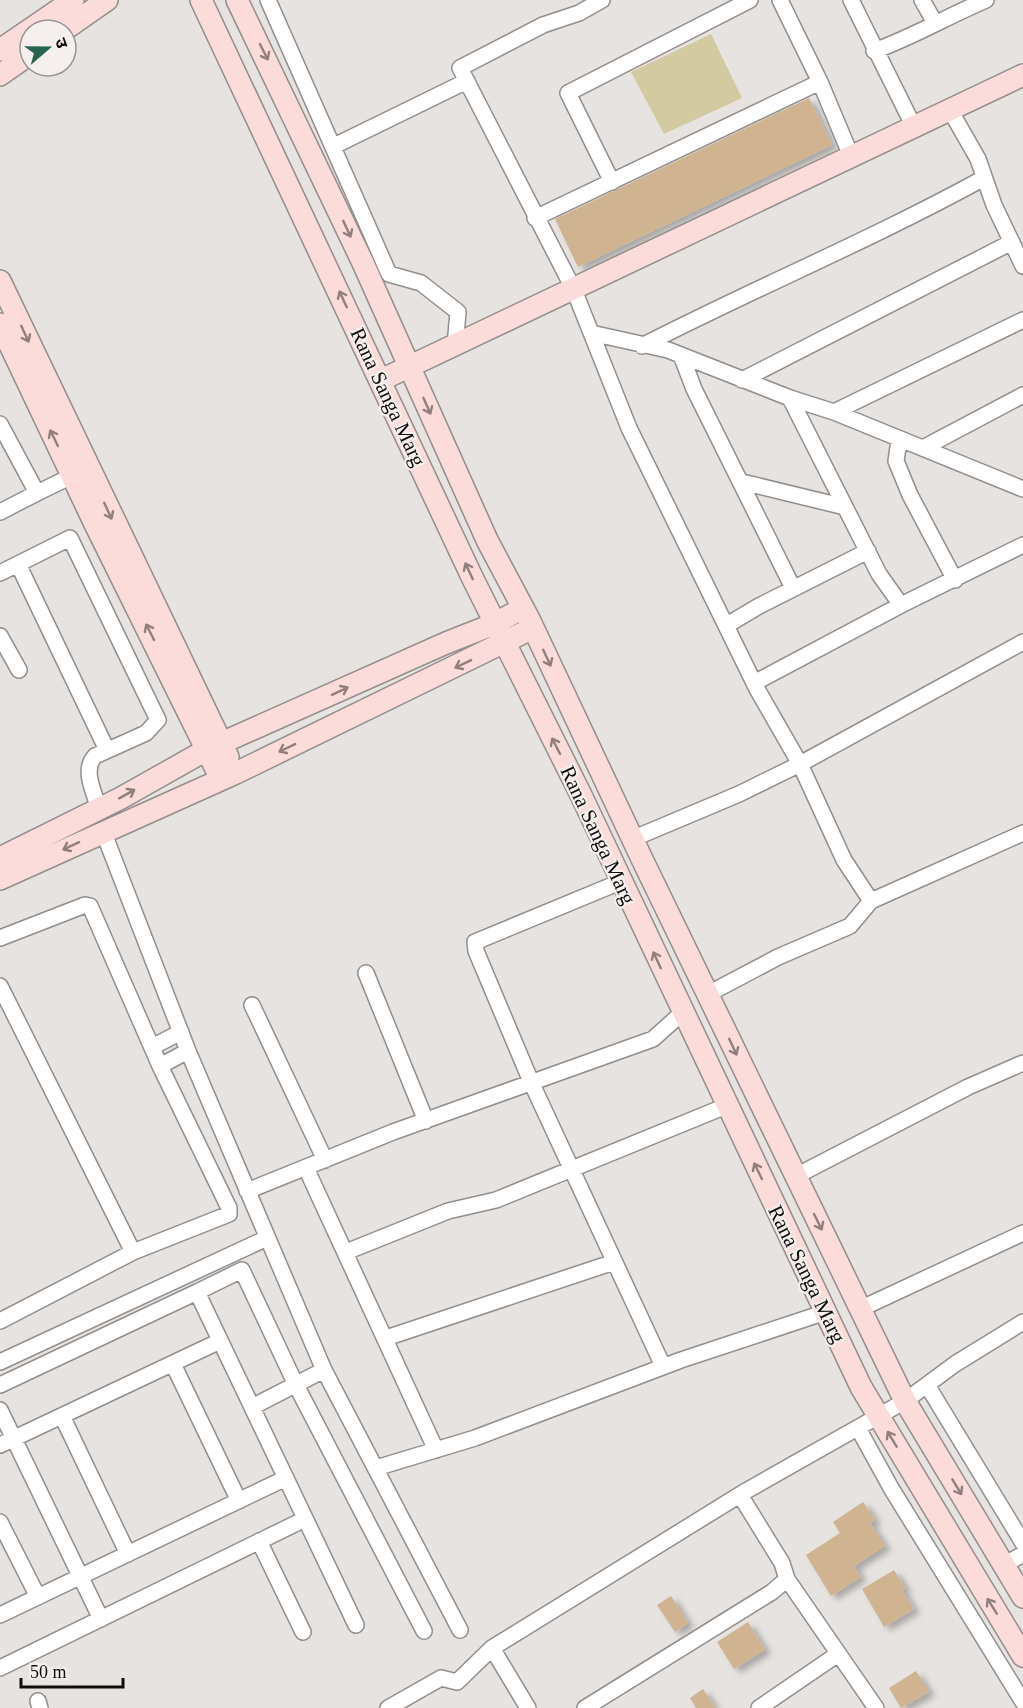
<svg xmlns="http://www.w3.org/2000/svg" width="1023" height="1708" viewBox="0 0 1023 1708" font-family="'Times New Roman','Noto Sans Devanagari',serif">
<defs>
<filter id="shadow"><feDropShadow dx="6" dy="4" stdDeviation="3" flood-color="#0004"/></filter>
</defs>
<rect width="100%" height="100%" fill="#e7e3e0"/>
<path fill="#d4caa2" d="M711,34L742,98L664,134L631,72Z"/>
<path fill="#d0b390" filter="url(#shadow)" d="M809,98L832,145L578,267L555,219Z
M863,1502L875,1520L870,1523L885,1546L854,1566L861,1577L831,1596L806,1555L840,1533L833,1522Z
M894,1570L905,1588L902,1590L914,1609L884,1627L862,1589Z
M671,1596L688,1623L675,1632L657,1605Z
M748,1622L765,1650L734,1669L717,1642Z
M916,1671L929,1692L901,1708L889,1688Z
M703,1689L715,1708H696L690,1698Z"/>
<g fill="none" stroke-linecap="round" stroke-linejoin="round">
<defs>
<path id="street" d="M268,0L389,274L421,283L458,312L455,346
M602,0L579,13L543,25L460,68L574,290L629,428L757,689L800,764L844,860L871,901L1023,833
M780,0L820,82L851,156
M851,0L914,127
M922,0L935,23
M874,51C913,37 948,16 986,0
M950,110L978,159L994,205L1023,266
M334,146L467,81
M612,182L568,93L750,0
M535,218L820,82
M591,333L668,350L790,398L879,574L901,605
M642,346C755,288 873,239 984,178
M681,355L694,389L793,588
M742,380L1012,242
M790,398L834,412L1023,489
M834,412L1023,320
M0,424L37,493L80,472
M905,441L898,447L896,461L910,495L955,580
M923,448L1023,395
M742,482L845,507
M0,512L37,493
M18,564L107,750
M0,573L70,538L158,720L146,733L95,756C82,770 94,792 99,809
M727,625L759,606L868,551
M0,636L19,670
M754,683L901,605L1023,545
M103,831L188,1051L324,1370L460,1630
M632,839L739,794L800,764L1023,642
M620,882L475,942L476,951L532,1084L663,1366
M0,938L85,905L90,906L160,1066
M366,973L426,1121
M0,986L133,1252L229,1214V1208L160,1066L188,1051
M708,994L778,957L850,926L871,901
M252,1005L325,1160
M152,1047L181,1032
M306,1168L436,1450
M796,1176L968,1087L1023,1063
M247,1191L393,1132L653,1039L682,1013
M346,1252L448,1211L496,1200L726,1106
M860,1309L1023,1233
M0,1321L133,1252
M386,1338L614,1262
M0,1362L267,1238
M173,1364L239,1501
M0,1385L197,1292
M927,1385L1023,1543
M252,1407L324,1370
M0,1410L101,1619
M62,1416L128,1554
M858,1428L891,1488L1023,1702
M0,1445L220,1341
M376,1468L475,1438L681,1360L826,1312
M0,1522L38,1597
M259,1541L303,1632
M1004,1565L1023,1554
M787,1579L876,1708
M0,1615L286,1478
M356,1625L197,1292L242,1270L296,1385L424,1631
M492,1648L528,1708
M0,1668L305,1519
M38,1701L40,1708
M388,1708L441,1678L457,1682L492,1648L746,1491L905,1401L955,1364L1023,1322
M585,1708L772,1592L787,1579L782,1563L740,1495
M759,1708L838,1654"/>
<path id="secondary" d="M201,0L472,577L581,795L861,1387L1023,1656
M237,0L363,263L487,540L530,621L642,859L905,1401L1023,1597
M64,30L107,0
M0,50L73,0
M0,75L30,54
M0,281L228,757
M0,324L94,522L221,779
M381,380L1023,75
M0,858L121,798L208,749L446,643L494,624L523,608
M0,879L236,773L533,628"/>
</defs>
<use href="#street" stroke="#928e8c" stroke-width="18"/>
<use href="#secondary" stroke="#928e8c" stroke-width="24"/>
<use href="#street" stroke="#fff" stroke-width="15"/>
<use href="#secondary" stroke="#fbdcda" stroke-width="21"/>
</g>
<defs><path id="oneway-shaft" d="M-6 0H5M1.5-3L5.5 0L1.5 3" fill="none" stroke-width="1.6" stroke-linecap="round" stroke-linejoin="round" transform="scale(1.5)"/></defs>
<g stroke="#917f7d">
<use href="#oneway-shaft" transform="translate(264 52) rotate(63)"/>
<use href="#oneway-shaft" transform="translate(347 229) rotate(65)"/>
<use href="#oneway-shaft" transform="translate(343 299) rotate(-115)"/>
<use href="#oneway-shaft" transform="translate(25 334) rotate(65)"/>
<use href="#oneway-shaft" transform="translate(427 406) rotate(66)"/>
<use href="#oneway-shaft" transform="translate(54 438) rotate(-116)"/>
<use href="#oneway-shaft" transform="translate(108 511) rotate(65)"/>
<use href="#oneway-shaft" transform="translate(469 571) rotate(-115)"/>
<use href="#oneway-shaft" transform="translate(150 632) rotate(-117)"/>
<use href="#oneway-shaft" transform="translate(547 658) rotate(65)"/>
<use href="#oneway-shaft" transform="translate(463 664) rotate(154)"/>
<use href="#oneway-shaft" transform="translate(340 691) rotate(-25)"/>
<use href="#oneway-shaft" transform="translate(556 746) rotate(-117)"/>
<use href="#oneway-shaft" transform="translate(287 748) rotate(154)"/>
<use href="#oneway-shaft" transform="translate(127 794) rotate(-29)"/>
<use href="#oneway-shaft" transform="translate(71 846) rotate(155)"/>
<use href="#oneway-shaft" transform="translate(657 960) rotate(-115)"/>
<use href="#oneway-shaft" transform="translate(733 1047) rotate(65)"/>
<use href="#oneway-shaft" transform="translate(758 1171) rotate(-116)"/>
<use href="#oneway-shaft" transform="translate(818 1222) rotate(64)"/>
<use href="#oneway-shaft" transform="translate(892 1439) rotate(-121)"/>
<use href="#oneway-shaft" transform="translate(957 1487) rotate(59)"/>
<use href="#oneway-shaft" transform="translate(992 1606) rotate(-122)"/>
</g>
<g text-anchor="middle" stroke-width="4.5" stroke-linejoin="round" paint-order="stroke">
<g font-size="21" fill="#0f0d0c" stroke="#f5f0ee">
<text transform="translate(388 397) rotate(65)" y="7">Rana Sanga Marg</text>
<text transform="translate(598 835) rotate(65)" y="7">Rana Sanga Marg</text>
<text transform="translate(807 1274) rotate(64)" y="7">Rana Sanga Marg</text>
</g>
</g>
<g transform="translate(48 48) rotate(70)"><circle r="28" fill="#f5f0ee" stroke="#999594" stroke-width="1.5"/>
<path d="M0-4.5L10 22L0 15L-10 22Z" fill="#27634e"/>
<text y="-9" font-size="16" font-weight="bold" text-anchor="middle" fill="#0f0d0c">उ</text>
</g>
<path d="M21 1678v9h102v-9" fill="none" stroke="#0f0d0c" stroke-width="3"/>
<text x="30" y="1678" font-size="18" fill="#0f0d0c" stroke="#f5f0ee" stroke-width="4.5" paint-order="stroke">50 m</text>
</svg>
